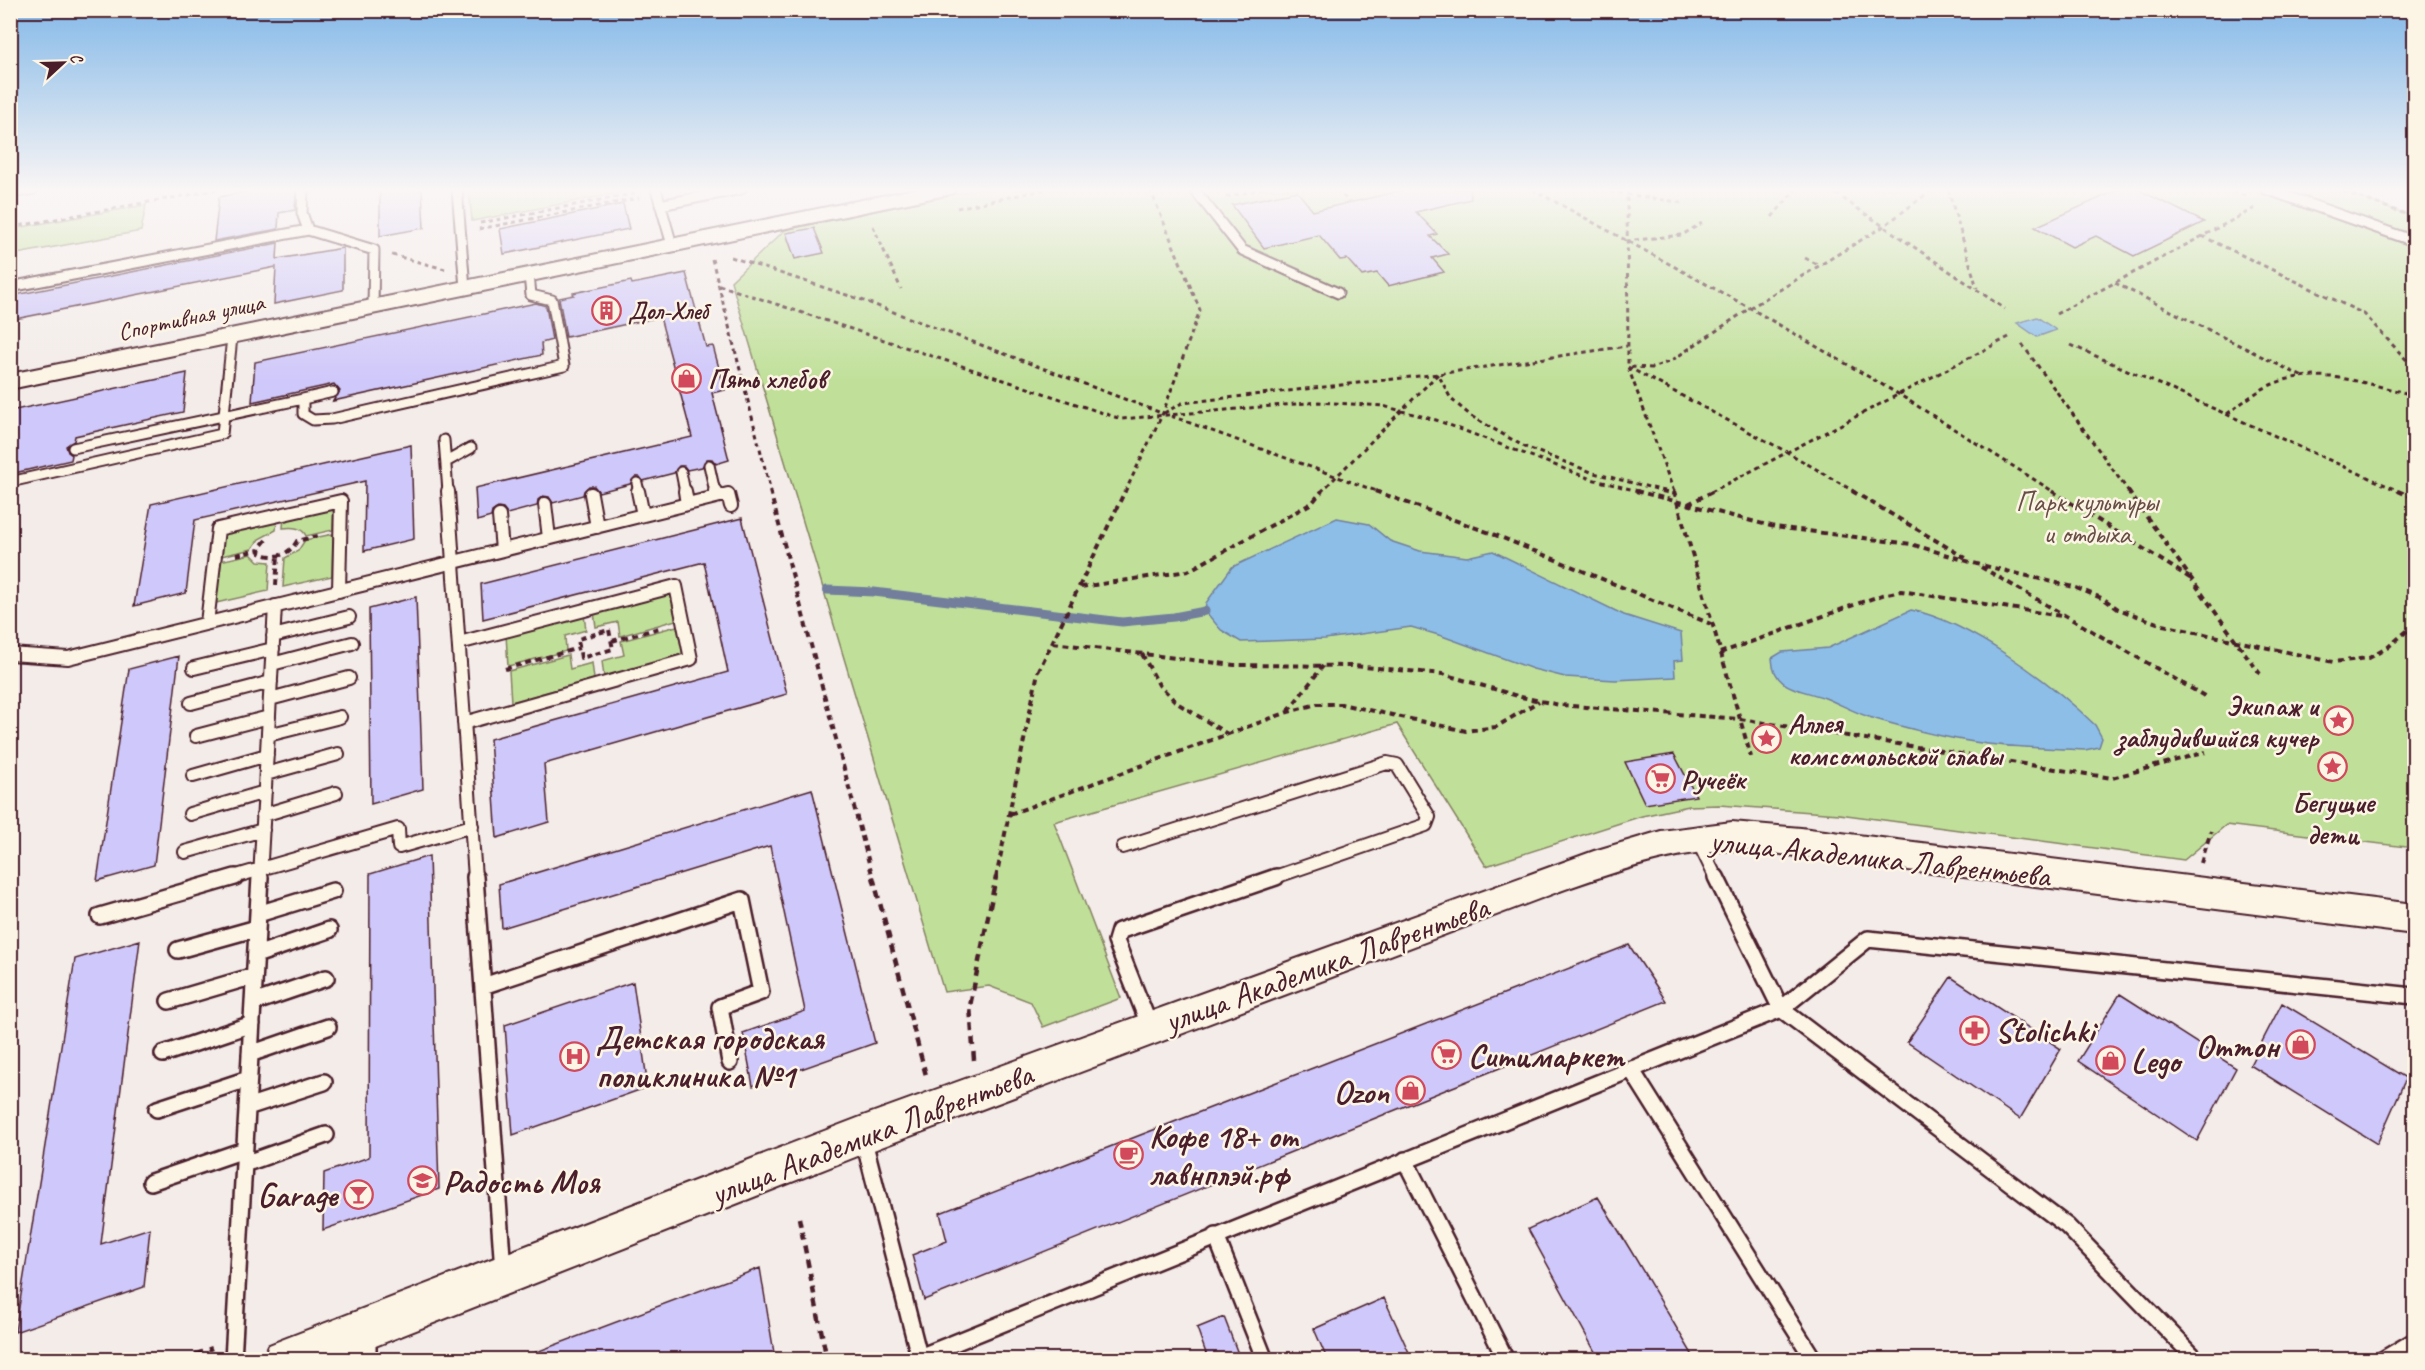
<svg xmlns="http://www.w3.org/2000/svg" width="2425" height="1370" viewBox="0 0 2425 1370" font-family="Caveat,sans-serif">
<rect width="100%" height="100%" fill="#f3ece9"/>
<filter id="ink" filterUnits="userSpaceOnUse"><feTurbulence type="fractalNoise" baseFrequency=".0167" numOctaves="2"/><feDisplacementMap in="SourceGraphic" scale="12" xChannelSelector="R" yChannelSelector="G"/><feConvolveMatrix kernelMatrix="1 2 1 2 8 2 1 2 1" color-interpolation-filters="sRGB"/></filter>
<g filter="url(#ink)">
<path fill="#c0e099" stroke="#858062" stroke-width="1.5" d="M469,189H634V190L472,221Z
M979,189H2337L2414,217V848L2226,825L2184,860L1839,814L1719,805L1689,806L1642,816L1486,866L1397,724L1054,822L1121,998L1043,1027L1031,1002L989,986L944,992L731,281L785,230Z
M146,205L141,231L11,255V229Z
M334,505L333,530L306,536C302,527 293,527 283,528L284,517Z
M277,519L276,530L259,539L252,549L221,556L223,531Z
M333,534L332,576L283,587L285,558L298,551L305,540Z
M251,554L258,561L270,562L268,591L216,603L220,561Z
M670,591L676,620L620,636L618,622L596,627L594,612Z
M584,615L586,630L565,636L566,651L508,666L506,635Z
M677,626L683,655L604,677L602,661L624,655L621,641Z
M568,655L570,669L592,663L594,679L511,702L509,671Z"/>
<path fill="#8cbee8" stroke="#727e9c" stroke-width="1.5" d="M2037,317L2056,330L2037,337L2017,323Z
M1337,518L1369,524L1390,541L1420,551L1467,557L1493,551L1624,615L1681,633L1683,660L1674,661L1675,677L1615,680L1565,677L1533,669L1442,636L1411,627L1325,639L1241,642L1221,630L1205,611L1206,603L1232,567Z
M1911,610C1969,621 2053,684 2095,725L2102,738L2099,747L2085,750C2053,748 2020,748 1988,744C1949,739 1909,729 1872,718C1855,713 1840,704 1825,698C1801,689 1773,690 1772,658L1782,652L1828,648Z"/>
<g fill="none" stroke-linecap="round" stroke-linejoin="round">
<path stroke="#727e9c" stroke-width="9" d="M827,590L874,592L1122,622L1174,617L1205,611"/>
</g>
<path fill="#cfc8fa" stroke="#4a1f2b" stroke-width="1.5" d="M261,189H296L295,210L279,213L278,229L214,241L219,197Z
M380,189H422L424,228L380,236Z
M1409,189H1470L1471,199L1416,212L1437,234L1430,236L1448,254L1432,258L1444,272L1388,286L1377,273L1362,276L1347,259L1340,260L1319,235L1264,248L1232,205L1297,191L1313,211Z
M2120,189H2137L2204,222L2134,256L2096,236L2072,247L2035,227Z
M623,204L629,229L504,254L500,229Z
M814,228L824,253L795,259L786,233Z
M278,243L277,259L343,248V290L274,304L276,267L10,320V296Z
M686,273L706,347L713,346L725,390L712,393L729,460L716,464L712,459H707L702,467L687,470L684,466H679L674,473L643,481L640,477H635L630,484L599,492L594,486H589L584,491L583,495L553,503L549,497L543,496L538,500L537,506L507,514L503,509L498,508L492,512L491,517L477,521L475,488L692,437L660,317L566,337L559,298L574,295L573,293L631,281L632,284Z
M536,303L546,306L552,340L541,343L542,355L333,401L340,391L334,384L252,402L255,362Z
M187,373L183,412L75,436L74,441L66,446L68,452L72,455L71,460L10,474V411Z
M411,445L414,539L364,551L365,481L195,520L186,593L134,606L151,504Z
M742,518L787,694L544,764L549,822L497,838L490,739L728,672L704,562L483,619L481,584Z
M416,597L423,789L371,804L369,609Z
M179,656L154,865L97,881L129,669Z
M1674,754L1696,796L1645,804L1625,762Z
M812,789L875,1043L753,1086L743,1033L805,1011L770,846L502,928L499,884Z
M429,856L439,1189L323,1230L324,1173L369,1157L370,874Z
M140,940L101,1244L150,1228L144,1287L15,1332L75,959Z
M1629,945L1666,1001L924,1300L912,1255L947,1241L940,1213Z
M1951,977L2061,1049L2020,1119L1907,1042Z
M633,982L648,1087L513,1135L505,1025Z
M2120,994L2236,1068L2197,1141L2078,1061Z
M2282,1003L2406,1078L2377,1144L2250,1065Z
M1598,1197L1631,1251L1695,1359H1599L1528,1229Z
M760,1268L775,1359H523V1357Z
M1384,1298L1412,1359H1327L1314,1329Z
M1224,1317L1240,1359H1208L1197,1328Z"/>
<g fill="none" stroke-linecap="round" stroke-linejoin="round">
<defs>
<path id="service-far2" d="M303,189L302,213L308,230
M457,189L465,288
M656,189L672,245
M1194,189L1242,250L1338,293
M2266,189L2414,241
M10,193L33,189
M660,205L741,189
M10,287L308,230L374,250L373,307
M303,399L333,392
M444,440L448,492
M73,448L303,399V414L313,420L332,419L564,366L552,300L531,295L529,275
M446,462L471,448
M709,465L715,492
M681,472L685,492
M10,482L222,434L232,337
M637,483L639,492"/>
<path id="service-far1" d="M448,491L475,878
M638,491L643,515
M685,491L687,504
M715,491L716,497
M591,494L597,527
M545,504L549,538
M499,516L502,550
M207,623L218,529L341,501L339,591
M273,636L349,617
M459,643L676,586L691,659L464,723
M10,654L68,658L728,494L731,506
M272,664L352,643
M194,668L273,649
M270,699L349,678
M191,703L271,682
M268,735L340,717
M196,736L269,717
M266,774L338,754
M193,776L267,755
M190,814L265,792
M263,815L336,793
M1697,839L1716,878
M1123,847L1387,763L1397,765L1429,817L1426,825L1272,878
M185,852L263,830
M230,878L398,829L399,847L472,826
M260,878L275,606"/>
<path id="service" d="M475,877L503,1270
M1716,877L1781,1009L2067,1226L2197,1360
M258,914L333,891
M100,916L235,877
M178,950L257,928
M256,955L329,930
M483,986L742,900L761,992L720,1007L730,1062
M169,1001L254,976
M253,1003L326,978
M1150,1027L1116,941L1119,931L1276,877
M163,1054L252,1024
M250,1054L328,1027
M1631,1069L1814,1360
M247,1107L324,1082
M157,1109L248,1079
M863,1137L919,1356
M1405,1160L1506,1360
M244,1164L326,1135
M151,1182L244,1150
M1216,1236L1265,1360
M368,1334V1360
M233,1360L260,877
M912,1360L1781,1009L1868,939L2414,996
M2382,1360L2414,1341"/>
<path id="tertiary" d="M915,189H956L953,193L946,195L10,389V374Z
M1732,822L1801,828L2414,904V934L1758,851C1689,845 1624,869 1560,891L863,1154L340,1360H263L269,1345L284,1339L863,1116L1594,851L1661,831Z"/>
</defs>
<use href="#service-far2" stroke="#4a1f2b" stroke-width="13"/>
<use href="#service-far1" stroke="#4a1f2b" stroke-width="16"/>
<use href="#service" stroke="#4a1f2b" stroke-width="20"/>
<use href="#tertiary" stroke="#4a1f2b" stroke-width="4"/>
<path stroke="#4a1f2b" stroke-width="3" stroke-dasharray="4.5 4" stroke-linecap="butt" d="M1337,189L1349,202
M1532,189L1750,308L1900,395L2054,492
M1593,189L1684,203
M1627,189L1628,367L1674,492
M1829,189L2005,309
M1948,189L1977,288
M2216,189L2248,196
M2336,189L2414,217
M1226,197L1260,189
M957,208L1047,189
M1772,217L1796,189
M480,223L637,193
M873,226L901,289
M12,227L220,189
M479,229L639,198
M10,231L17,212
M2202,236L2364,314L2414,368
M1626,241L1682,235L1702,223
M392,255L445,269
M731,257L859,299L1164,414
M1805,258L1819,265
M712,259L771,492
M2115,283L2303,377
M719,285L1121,419L1319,402L1383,406L1436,420L1591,479L1642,492
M2056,314L2257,207
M2022,344L2129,492
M2071,345L2401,492
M1628,367L1787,452L1855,492
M1631,367L1652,368L1671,361L1750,308L1884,226L1933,189
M1164,413L1182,403L1438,374L1627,346
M2227,414C2242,403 2256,391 2273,384C2317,365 2370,385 2414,395
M1171,416L1379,492
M1125,492L1163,413L1200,310L1150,189
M1321,492L1438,374L1451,399L1471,416L1525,447L1594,473L1668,492
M1711,492L2009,337"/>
<path stroke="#4a1f2b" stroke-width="4" stroke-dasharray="6 4.5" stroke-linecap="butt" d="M770,491L873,878
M1375,491L1498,536L1711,624
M1636,491L1775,527L1911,544L1977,564L2074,587L2104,599L2118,609L2163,625L2333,662L2369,658L2387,648L2414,625
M1662,491L1675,494
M1674,491L1751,757
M1852,491L1969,560
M2052,491L2193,580
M2128,491L2260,674
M2398,491L2414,498
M1688,504L1714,491
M266,540L261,546L260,553C275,560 289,555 297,541L322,535
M236,555L259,550
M1981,567L2206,697
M276,585L278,556
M1081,587L1188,571L1312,503L1322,491
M609,630L613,649L581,658L578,639Z
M612,641L663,627
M1053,643L1234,665L1354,666L1443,674L1521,697L1560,705L1740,719L2112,778L2206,752
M1720,653L1882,595L1901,591L2061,616
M1142,654L1159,685L1177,703L1229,735
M505,669L579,648
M1288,711L1323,666
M2412,731L2414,728
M1010,814L1288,712L1317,704H1341L1466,731L1496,727L1539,701
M2201,863L2211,831
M996,878L1038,672L1125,491"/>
<path stroke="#4a1f2b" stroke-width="4.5" stroke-dasharray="8 6" stroke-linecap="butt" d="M873,877L927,1079
M974,1060L970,1006L996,877
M799,1218L827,1360
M182,1360L212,1348"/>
<use href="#service-far2" stroke="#fcf5e5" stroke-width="9"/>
<use href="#service-far1" stroke="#fcf5e5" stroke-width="12"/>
<use href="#service" stroke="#fcf5e5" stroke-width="15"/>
<use href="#tertiary" fill="#fcf5e5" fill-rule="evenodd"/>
</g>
</g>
<linearGradient id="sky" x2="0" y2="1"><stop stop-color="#83b8e8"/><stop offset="0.5" stop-color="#faf6f5"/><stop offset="1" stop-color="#faf6f5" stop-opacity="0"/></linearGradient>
<rect width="2425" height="381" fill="url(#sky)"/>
<defs>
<symbol id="building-ring" viewBox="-11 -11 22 22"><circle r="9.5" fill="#fcf5e5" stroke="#d1495b" stroke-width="1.5"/><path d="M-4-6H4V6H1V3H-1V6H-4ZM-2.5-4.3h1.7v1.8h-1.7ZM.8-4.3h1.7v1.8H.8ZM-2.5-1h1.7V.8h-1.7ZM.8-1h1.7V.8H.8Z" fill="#d1495b"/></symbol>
<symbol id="shop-ring" viewBox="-11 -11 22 22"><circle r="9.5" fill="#fcf5e5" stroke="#d1495b" stroke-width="1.5"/><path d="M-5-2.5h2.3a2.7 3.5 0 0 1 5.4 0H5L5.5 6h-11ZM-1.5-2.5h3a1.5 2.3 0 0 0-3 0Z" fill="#d1495b"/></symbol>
<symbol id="sight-ring" viewBox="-11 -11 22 22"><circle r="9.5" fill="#fcf5e5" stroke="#d1495b" stroke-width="1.5"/><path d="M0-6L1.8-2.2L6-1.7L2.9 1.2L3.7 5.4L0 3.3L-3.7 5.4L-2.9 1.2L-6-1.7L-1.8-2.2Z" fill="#d1495b"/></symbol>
<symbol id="supermarket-ring" viewBox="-11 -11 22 22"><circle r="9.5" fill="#fcf5e5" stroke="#d1495b" stroke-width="1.5"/><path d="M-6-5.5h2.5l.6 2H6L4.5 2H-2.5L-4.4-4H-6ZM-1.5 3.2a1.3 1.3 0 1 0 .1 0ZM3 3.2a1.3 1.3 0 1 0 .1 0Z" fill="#d1495b"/></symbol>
<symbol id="pharmacy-ring" viewBox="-11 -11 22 22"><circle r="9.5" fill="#fcf5e5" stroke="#d1495b" stroke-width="1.5"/><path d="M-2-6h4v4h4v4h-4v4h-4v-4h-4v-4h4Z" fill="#d1495b"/></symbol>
<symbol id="hospital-ring" viewBox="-11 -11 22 22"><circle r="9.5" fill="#fcf5e5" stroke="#d1495b" stroke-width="1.5"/><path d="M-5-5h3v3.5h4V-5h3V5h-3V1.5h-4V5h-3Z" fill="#d1495b"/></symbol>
<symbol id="cafe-ring" viewBox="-11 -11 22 22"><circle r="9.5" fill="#fcf5e5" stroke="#d1495b" stroke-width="1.5"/><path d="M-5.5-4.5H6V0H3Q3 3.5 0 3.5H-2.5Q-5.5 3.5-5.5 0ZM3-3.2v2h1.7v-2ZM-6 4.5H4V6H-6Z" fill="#d1495b"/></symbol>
<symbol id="school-ring" viewBox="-11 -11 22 22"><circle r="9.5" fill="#fcf5e5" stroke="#d1495b" stroke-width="1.5"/><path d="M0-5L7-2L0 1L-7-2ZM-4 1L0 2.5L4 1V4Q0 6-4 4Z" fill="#d1495b"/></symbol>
<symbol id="bar-ring" viewBox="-11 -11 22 22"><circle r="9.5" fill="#fcf5e5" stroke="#d1495b" stroke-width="1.5"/><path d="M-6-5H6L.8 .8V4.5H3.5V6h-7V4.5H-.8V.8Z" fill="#d1495b"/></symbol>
</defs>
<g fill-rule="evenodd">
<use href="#building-ring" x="590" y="294" width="33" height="33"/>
<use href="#shop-ring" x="670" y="362" width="33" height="33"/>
<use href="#sight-ring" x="2322" y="704" width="33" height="33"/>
<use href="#sight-ring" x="1750" y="722" width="33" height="33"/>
<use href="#sight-ring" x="2316" y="750" width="33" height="33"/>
<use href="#supermarket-ring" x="1644" y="762" width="33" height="33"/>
<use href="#pharmacy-ring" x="1958" y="1014" width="33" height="33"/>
<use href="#shop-ring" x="2284" y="1028" width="33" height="33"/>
<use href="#supermarket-ring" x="1430" y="1038" width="33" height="33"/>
<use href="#hospital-ring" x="558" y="1040" width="33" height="33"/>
<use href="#shop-ring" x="2094" y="1044" width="33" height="33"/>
<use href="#shop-ring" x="1394" y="1074" width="33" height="33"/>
<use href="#cafe-ring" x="1112" y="1138" width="33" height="33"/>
<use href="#school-ring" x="406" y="1164" width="33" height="33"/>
<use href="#bar-ring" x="342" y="1178" width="33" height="33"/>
</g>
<g text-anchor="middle" stroke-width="5" stroke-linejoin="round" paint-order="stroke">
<g font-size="24" font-weight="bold" fill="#4a1f2b" stroke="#fcf5e5" text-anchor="start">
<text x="628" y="319">Дол-Хлеб</text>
</g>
<g font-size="24" fill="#4a1f2b" stroke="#fcf5e5">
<text transform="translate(191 317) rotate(-12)" y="8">Спортивная улица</text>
</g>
<g font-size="28" font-weight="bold" fill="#4a1f2b" stroke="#fcf5e5" text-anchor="start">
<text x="708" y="388">Пять хлебов</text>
<text x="2318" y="715" text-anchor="end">Экипаж и<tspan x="2318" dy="32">заблудившийся кучер</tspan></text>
<text x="1788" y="733">Аллея<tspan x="1788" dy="32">комсомольской славы</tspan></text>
<text x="1681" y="789">Ручеёк</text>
<text x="2333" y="812" text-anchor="middle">Бегущие<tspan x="2333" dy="32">дети</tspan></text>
</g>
<g font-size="28" fill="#684f46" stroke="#fcf5e5">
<text x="2087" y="511">Парк культуры<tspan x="2087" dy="32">и отдыха</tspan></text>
</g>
<g font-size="33" fill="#4a1f2b" stroke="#fcf5e5">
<text transform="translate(1880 857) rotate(6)" y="12">улица Академика Лаврентьева</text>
<text transform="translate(1326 963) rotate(-20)" y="12">улица Академика Лаврентьева</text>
<text transform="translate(871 1133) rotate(-21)" y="12">улица Академика Лаврентьева</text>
</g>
<g font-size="33" font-weight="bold" fill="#4a1f2b" stroke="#fcf5e5" text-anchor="start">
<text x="1995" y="1042">Stolichki</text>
<text x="596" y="1049">Детская городская<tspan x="596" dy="38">поликлиника №1</tspan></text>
<text x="2279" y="1057" text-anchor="end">Оттон</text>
<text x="1468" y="1067">Ситимаркет</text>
<text x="2131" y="1072">Lego</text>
<text x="1389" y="1103" text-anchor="end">Ozon</text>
<text x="1149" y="1147">Кофе 18+ от<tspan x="1149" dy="38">лавнплэй.рф</tspan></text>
<text x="443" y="1193">Радость Моя</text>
<text x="337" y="1206" text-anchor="end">Garage</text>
</g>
</g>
<rect width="2425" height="1370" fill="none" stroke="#fcf5e5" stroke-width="36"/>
<rect x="18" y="18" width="2389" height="1334" fill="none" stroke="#4a1f2b" stroke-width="2" filter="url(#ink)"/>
<g transform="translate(63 63) rotate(68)" stroke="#fcf5e5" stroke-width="4.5" paint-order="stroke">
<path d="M0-4.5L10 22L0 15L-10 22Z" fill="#4a1f2b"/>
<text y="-9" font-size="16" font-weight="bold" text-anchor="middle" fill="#4a1f2b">С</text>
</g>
</svg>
